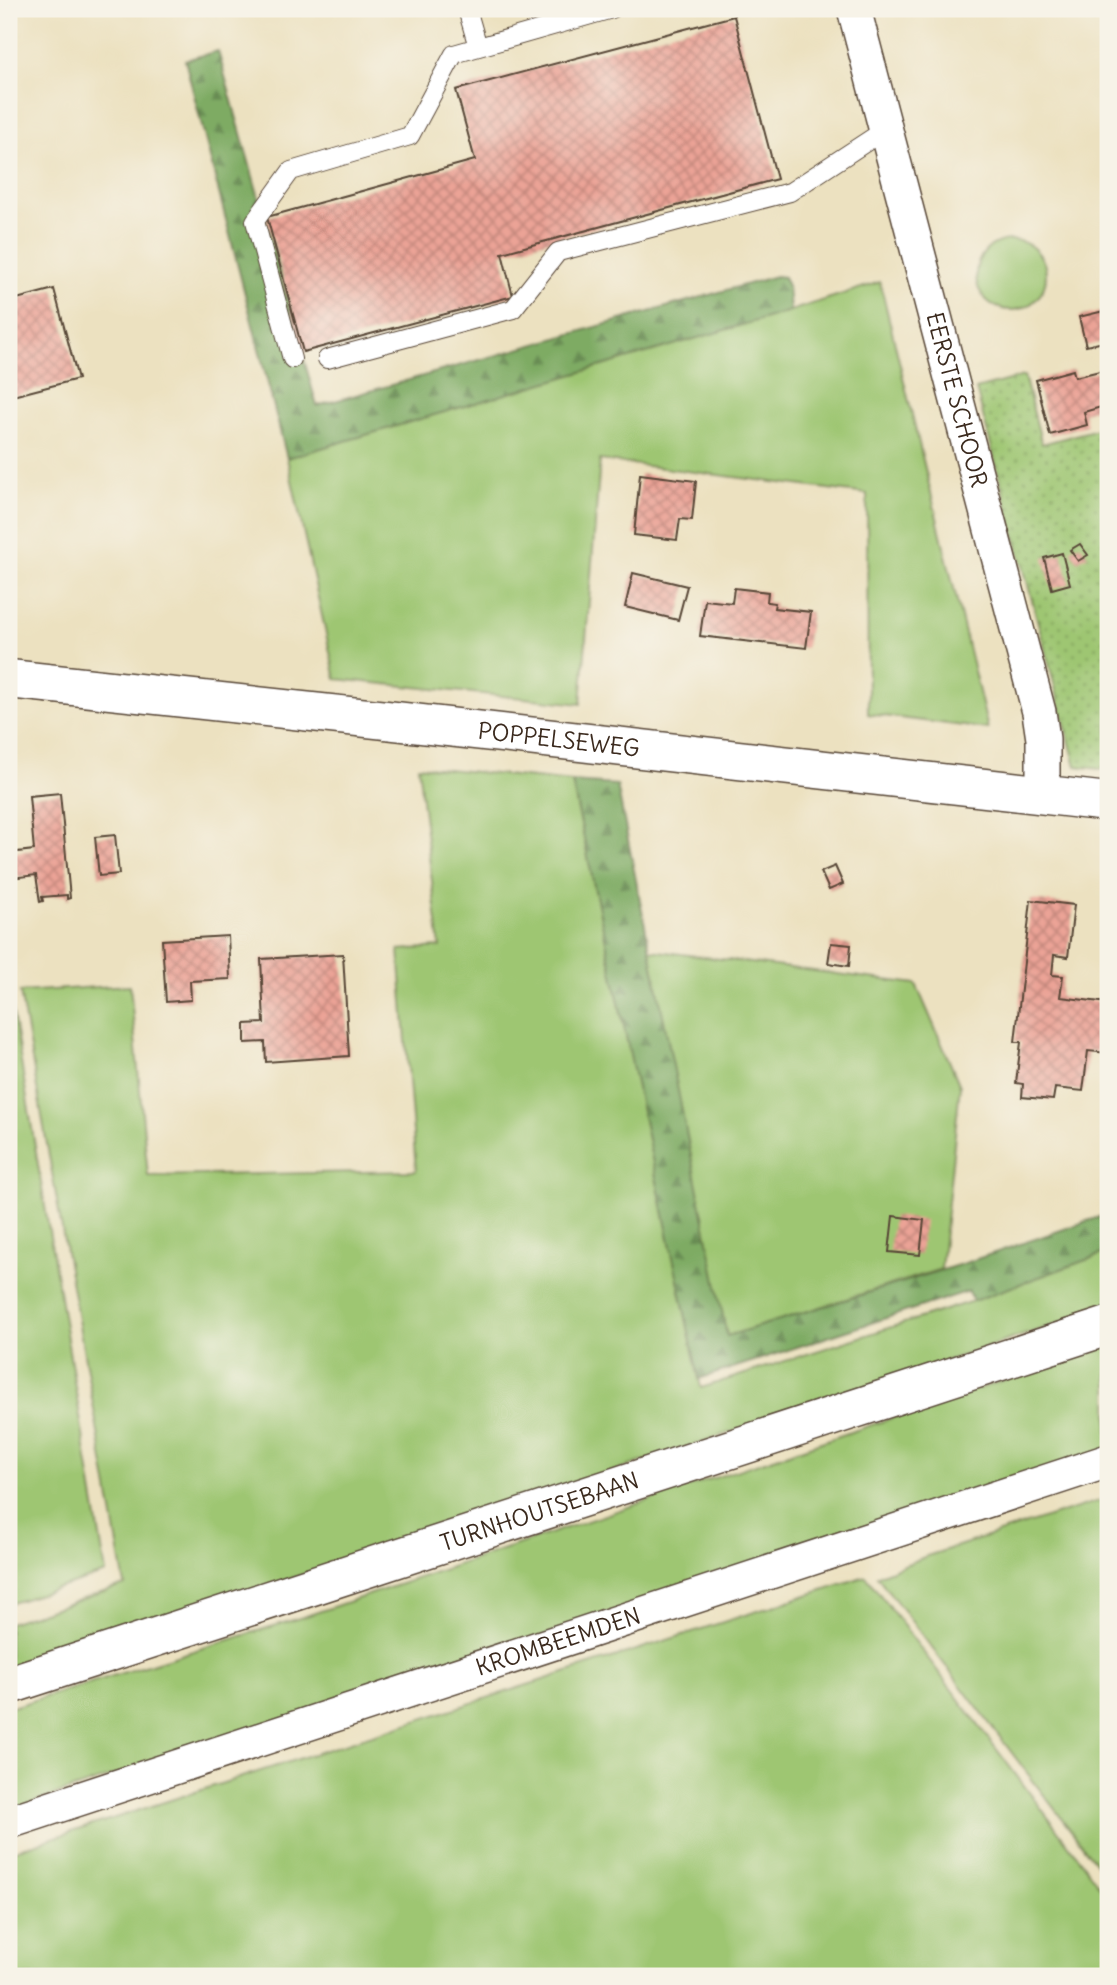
<svg xmlns="http://www.w3.org/2000/svg" width="1117" height="1985" viewBox="0 0 1117 1985" font-family="Delius,sans-serif">
<defs>
<pattern id="forest-firs" width="22" height="20" patternUnits="userSpaceOnUse" patternTransform="scale(1.75)"><rect width="22" height="20" fill="#7eab64"/><path d="M5 1l3.5 6h-7zM16 11l3.5 6h-7z" fill="#688b52"/></pattern>
<pattern id="garden-dots" width="8" height="8" patternUnits="userSpaceOnUse" patternTransform="scale(1.75)"><rect width="8" height="8" fill="#9ec672"/><path d="M2 2h.1M6 6h.1" fill="none" stroke="#82a15d" stroke-width="1.8" stroke-linecap="round"/></pattern>
<pattern id="building-cross-hatch" width="8" height="8" patternUnits="userSpaceOnUse" patternTransform="scale(1.75)"><rect width="8" height="8" fill="#eba396"/><path d="M0 0l8 8M0 8l8-8" fill="none" stroke="#c0857a"/></pattern>
</defs>
<rect width="100%" height="100%" fill="#f7f3e8"/>
<filter id="ink" filterUnits="userSpaceOnUse"><feTurbulence type="fractalNoise" baseFrequency=".0143" numOctaves="2"/><feDisplacementMap in="SourceGraphic" scale="14" xChannelSelector="R" yChannelSelector="G"/><feConvolveMatrix kernelMatrix="1 2 1 2 8 2 1 2 1" color-interpolation-filters="sRGB"/></filter>
<filter id="wash" filterUnits="userSpaceOnUse"><feTurbulence type="fractalNoise" baseFrequency=".00686" numOctaves="4" result="noise"/><feDisplacementMap in="SourceGraphic" scale="28" xChannelSelector="R" yChannelSelector="G"/><feGaussianBlur stdDeviation="1.57" result="paint"/><feColorMatrix in="noise" values="0 0 0 0 0 0 0 0 0 0 0 0 0 0 0 0 0 1.4 0 .05"/><feComposite in="paint" operator="in"/></filter>
<g filter="url(#wash)">
<rect width="100%" height="100%" fill="#ece1c0"/>
<path fill="#9ec672" stroke="#6c7848" stroke-width="2" d="M976 275a35 35 0 1 1 70 0a35 35 0 1 1-70 0Z
M880,282L988,729L868,714L867,494L600,460L581,704L336,679L287,458L790,311Z
M418,766L572,782L701,1388L973,1301L1108,1252V1307L9,1672V1623L125,1585L20,992L130,985L148,1176L416,1171L399,950L440,947Z
M650,950L916,984L960,1086L941,1269L726,1337Z
M9,990L106,1573L9,1604Z
M1108,1345V1451L9,1810V1708L306,1616Z
M1108,1498V1879L877,1576L927,1556Z
M866,1576L1108,1897V1976H9V1852Z"/>
<path fill="url(#forest-firs)" stroke="#5c6a41" stroke-width="2" d="M218,51L317,406L776,276L784,277L788,286L790,311L287,458L185,60Z
M572,782L617,785L727,1336L965,1263L1108,1214V1252L973,1301L969,1291L699,1379Z"/>
<path fill="url(#garden-dots)" stroke="#6c7848" stroke-width="2" d="M1024,376L1042,444L1108,426V770L1076,766L976,389Z"/>
<g id="blocks">
<path fill="url(#building-cross-hatch)" d="M734,16L777,179L502,253L513,296L303,352L267,217L475,160L456,90Z
M54,289L78,379L9,397V301Z
M1108,310V341L1086,346L1079,317Z
M1108,369V405L1084,412L1087,425L1050,435L1036,380L1073,370L1075,377Z
M640,474L696,481L692,520L680,519L677,540L634,535Z
M1080,544L1088,555L1078,561L1070,550Z
M1062,553L1070,584L1052,589L1044,558Z
M633,573L687,586L678,620L625,607Z
M734,588L768,592L767,602L775,603L774,608L811,612L806,648L700,636L705,600L732,603Z
M60,793L70,898L67,899V895L42,897L43,901L40,902L36,875L11,878L9,853L34,850L29,796Z
M115,835L119,874L99,876L95,837Z
M835,866L843,884L829,890L821,872Z
M1031,900L1074,905L1068,957L1054,955L1052,975L1063,976L1060,997L1108,1003V1053L1088,1051L1083,1091L1055,1088L1053,1100L1022,1097L1023,1084L1016,1083L1021,1042H1015Z
M228,936L230,979L190,981L191,1000L166,1002L162,940Z
M831,943L851,945L849,966L828,963Z
M343,954L349,1056L266,1062L265,1042L245,1043V1024L264,1023L261,959Z
M893,1216L924,1220L920,1255L889,1252Z"/>
</g>
</g>
<g filter="url(#ink)">
<use href="#blocks" fill-opacity="0" stroke="#564536" stroke-width="2"/>
<g fill="none" stroke-linecap="round" stroke-linejoin="round">
<defs>
<path id="lane" d="M467,9L478,47
M292,359L255,221L291,171L410,136L454,54L612,9
M327,359L513,309L558,252L790,192L886,129"/>
<g id="street">
<path id="s1" d="M854,9L1039,712L1043,739V793"/>
<path id="s2" d="M9,1822L1108,1461"/>
</g>
<g id="secondary">
<path id="s3" d="M9,679L386,720L1108,802"/>
<path id="s4" d="M9,1685L1108,1326"/>
</g>
</defs>
<use href="#lane" stroke="#564536" stroke-width="20"/>
<use href="#street" stroke="#564536" stroke-width="36"/>
<use href="#secondary" stroke="#564536" stroke-width="41"/>
<use href="#lane" stroke="#fff" stroke-width="18"/>
<use href="#street" stroke="#fff" stroke-width="33"/>
<use href="#secondary" stroke="#fff" stroke-width="38"/>
</g>
</g>
<g text-anchor="middle" stroke-width="6" stroke-linejoin="round" paint-order="stroke">
<g font-size="23" fill="#3b2a1e" stroke="#f7f3e8">
<text dy="8" stroke="none"><textPath href="#s1" startOffset="404">EERSTE SCHOOR</textPath></text>
<text dy="8" stroke="none"><textPath href="#s3" startOffset="553">POPPELSEWEG</textPath></text>
<text dy="8" stroke="none"><textPath href="#s4" startOffset="558">TURNHOUTSEBAAN</textPath></text>
<text dy="8" stroke="none"><textPath href="#s2" startOffset="578">KROMBEEMDEN</textPath></text>
</g>
</g>
<rect width="1117" height="1985" fill="none" stroke="#f7f3e8" stroke-width="35"/>
</svg>
